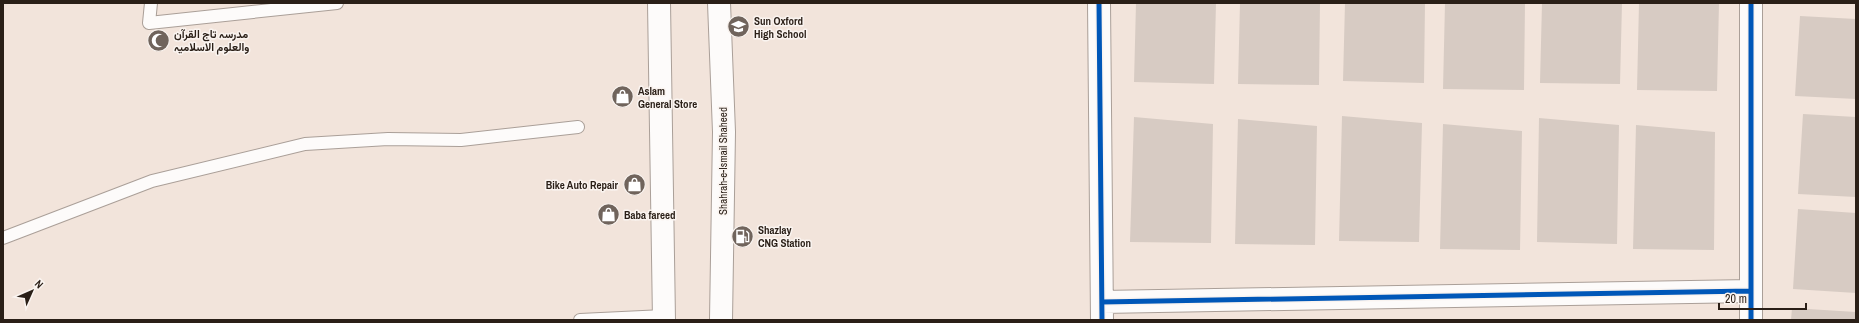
<svg xmlns="http://www.w3.org/2000/svg" width="1859" height="323" viewBox="0 0 1859 323" font-family="'Archivo Narrow',Vazirmatn,sans-serif">
<rect width="100%" height="100%" fill="#f2e4db"/>
<path fill="#d7cbc3" d="M1136,3H1216L1214,84L1134,82Z
M1240,3H1320L1319,85L1238,84Z
M1345,3H1425L1424,83L1343,81Z
M1445,3H1525L1524,90L1443,89Z
M1542,3H1622L1620,84L1540,83Z
M1639,3H1719L1717,91L1637,90Z
M1800,16L1856,19V99L1795,96Z
M1803,114L1856,117V197L1798,194Z
M1342,116L1422,123L1419,242L1339,241Z
M1134,117L1213,124L1211,243L1130,242Z
M1539,118L1619,125L1617,244L1537,242Z
M1238,119L1317,126L1315,245L1235,244Z
M1443,124L1522,131L1520,250L1440,249Z
M1636,125L1715,132L1714,250L1633,249Z
M1798,209L1856,213V293L1793,289Z
M1792,308L1856,312V320H1791Z"/>
<g fill="none" stroke-linecap="round" stroke-linejoin="round">
<defs>
<path id="lane" d="M151,3L149,23L337,3
M3,238L152,181L305,144L388,139L461,140L578,127
M580,320L664,316"/>
<path id="street" d="M1099,3L1102,320
M1102,302L1751,291
M1751,320V3"/>
<path id="secondary" d="M659,3L664,320
M719,3L724,132L721,320"/>
</defs>
<use href="#lane" stroke="#aa9f98" stroke-width="14"/>
<use href="#street" stroke="#aa9f98" stroke-width="24"/>
<use href="#secondary" stroke="#aa9f98" stroke-width="24"/>
<use href="#lane" stroke="#fdfbfa" stroke-width="12"/>
<use href="#street" stroke="#fdfbfa" stroke-width="22"/>
<use href="#secondary" stroke="#fdfbfa" stroke-width="22"/>
<defs>
<path id="cycleway" d="M1099,3L1102,320
M1102,302L1751,291
M1751,320V3"/>
</defs>
<use href="#cycleway" stroke="#faf4f0" stroke-width="8"/>
<use href="#cycleway" stroke="#0057b8" stroke-width="5"/>
</g>
<defs>
<symbol id="school-disc" viewBox="-11 -11 22 22"><circle r="9.5" fill="#70645c" stroke="#faf4f0"/><path d="M0-5L7-2L0 1L-7-2ZM-4 1L0 2.5L4 1V4Q0 6-4 4Z" fill="#fff"/></symbol>
<symbol id="mosque-disc" viewBox="-11 -11 22 22"><circle r="9.5" fill="#70645c" stroke="#faf4f0"/><path d="M3.5-4.9A6 6 0 1 0 3.5 4.9A5 5 0 1 1 3.5-4.9Z" fill="#fff"/></symbol>
<symbol id="shop-disc" viewBox="-11 -11 22 22"><circle r="9.5" fill="#70645c" stroke="#faf4f0"/><path d="M-5-2.5h2.3a2.7 3.5 0 0 1 5.4 0H5L5.5 6h-11ZM-1.5-2.5h3a1.5 2.3 0 0 0-3 0Z" fill="#fff"/></symbol>
<symbol id="fuel-disc" viewBox="-11 -11 22 22"><circle r="9.5" fill="#70645c" stroke="#faf4f0"/><path d="M-5.5-6h7V0h2V4h1.3V-2.5L3-4.5l.8-.8L6-3V5H2.5V1h-1V6h-7ZM-4.2-4.7v3.2H.2V-4.7Z" fill="#fff"/></symbol>
</defs>
<g fill-rule="evenodd">
<use href="#school-disc" x="726" y="14" width="25" height="25"/>
<use href="#mosque-disc" x="146" y="28" width="25" height="25"/>
<use href="#shop-disc" x="610" y="84" width="25" height="25"/>
<use href="#shop-disc" x="622" y="172" width="25" height="25"/>
<use href="#shop-disc" x="596" y="202" width="25" height="25"/>
<use href="#fuel-disc" x="730" y="224" width="25" height="25"/>
</g>
<g text-anchor="middle" stroke-width="3" stroke-linejoin="round" paint-order="stroke">
<g font-size="11" font-weight="bold" fill="#2a1f17" stroke="#faf4f0" text-anchor="start">
<text x="754" y="25">Sun Oxford<tspan x="754" dy="13">High School</tspan></text>
<text x="174" y="38">مدرسہ تاج القرآن<tspan x="174" dy="13">والعلوم الاسلامیہ</tspan></text>
<text x="638" y="95">Aslam<tspan x="638" dy="13">General Store</tspan></text>
<text x="618" y="189" text-anchor="end">Bike Auto Repair</text>
<text x="624" y="219">Baba fareed</text>
<text x="758" y="234">Shazlay<tspan x="758" dy="13">CNG Station</tspan></text>
</g>
<g font-size="11" fill="#2a1f17" stroke="#faf4f0">
<text transform="translate(723 161) rotate(-90)" y="4">Shahrah-e-Ismail Shaheed</text>
</g>
</g>
<rect width="1859" height="323" fill="none" stroke="#2a1f17" stroke-width="8"/>
<g transform="translate(32 291) rotate(45)" stroke="#faf4f0" stroke-width="3" paint-order="stroke">
<path d="M0-3L7 15L0 10L-7 15Z" fill="#2a1f17"/>
<text y="-6" font-size="11" font-weight="bold" text-anchor="middle" fill="#2a1f17">N</text>
</g>
<path d="M1719 303v6h87v-6" fill="none" stroke="#2a1f17" stroke-width="2"/>
<text x="1725" y="303" font-size="12" fill="#2a1f17" stroke="#faf4f0" stroke-width="3" paint-order="stroke">20 m</text>
</svg>
